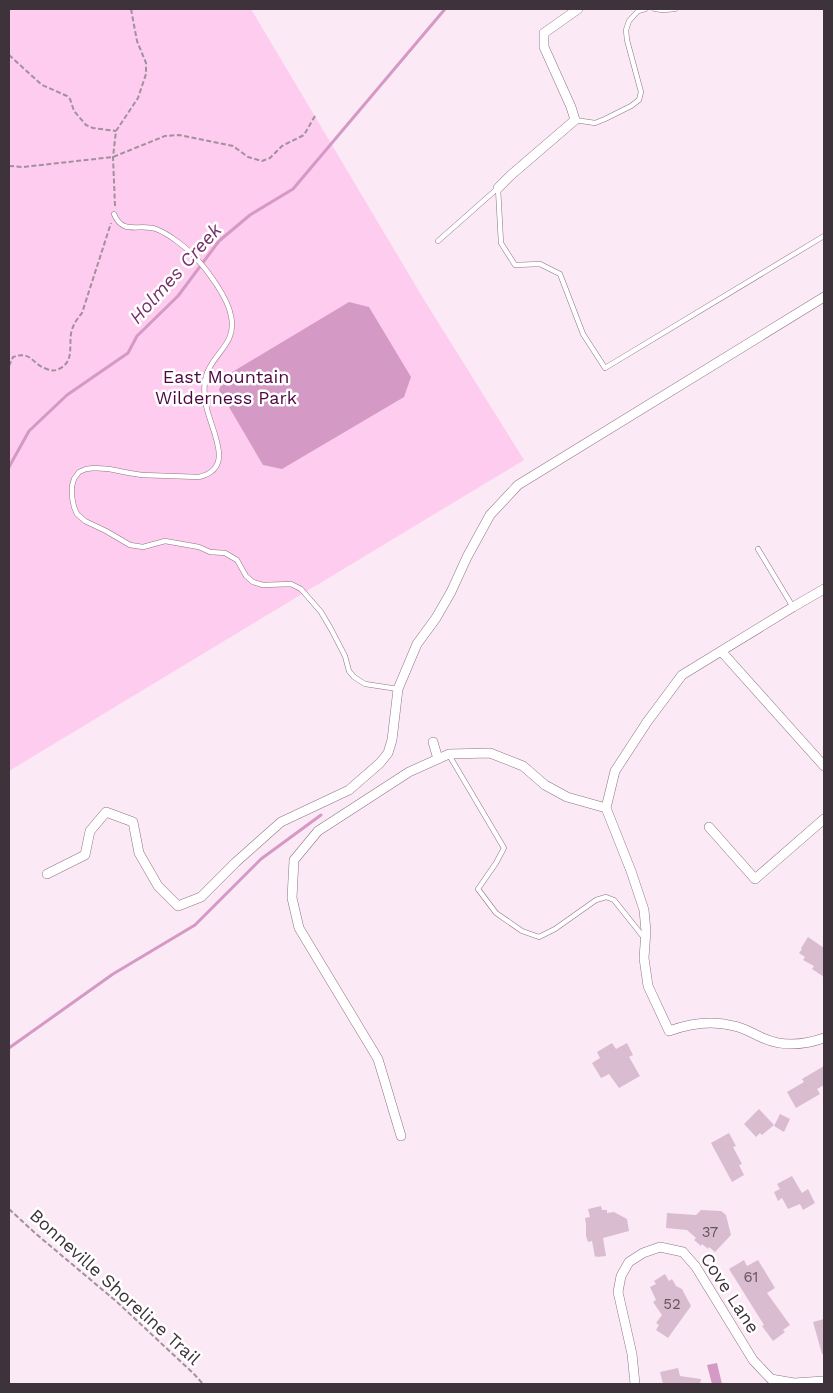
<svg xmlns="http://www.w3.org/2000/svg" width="833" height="1393" viewBox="0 0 833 1393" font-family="'Work Sans',sans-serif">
<rect width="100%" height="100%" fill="#fce9f6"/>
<path fill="#feccef" d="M9,9H251L423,298L524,460L9,771Z"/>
<path fill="#d499c4" d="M349,302L369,307L411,377L404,397L282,469L263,465L219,390L224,377Z
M717,1363L722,1384H712L707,1365Z"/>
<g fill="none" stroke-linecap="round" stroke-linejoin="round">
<path stroke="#d499c4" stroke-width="3" d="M9,467L29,431L67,395L128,353L137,336L178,296L219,241L250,215L293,189L445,9
M9,1048L113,974L195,925L261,859L321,815"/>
</g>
<path fill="#dabcd0" d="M808,937L824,948V977L812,969L814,966L803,960L805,957L799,953L802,949L801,948Z
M612,1043L616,1049L627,1043L633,1055L629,1057L640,1076L619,1088L609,1074L601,1078L592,1063L600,1058L597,1052Z
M824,1066V1085L817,1089L820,1094L796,1108L787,1092L804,1082L802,1079Z
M759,1109L774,1125L762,1135L760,1133L756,1137L744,1124Z
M780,1114L790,1119L784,1132L774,1126Z
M729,1133L736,1146L733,1147L742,1164L739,1165L744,1175L732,1182L711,1143Z
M792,1176L802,1193L808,1189L815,1203L803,1210L800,1204L788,1209L782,1198L778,1201L774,1192L780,1189L777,1184Z
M601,1206L602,1210H607V1213L614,1212L627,1219L629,1231L603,1238L606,1256L597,1257V1256L595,1257L592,1241L588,1242L586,1236V1224L585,1218L590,1217L588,1209Z
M701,1210L721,1211L726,1215L731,1235L715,1252L709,1247L708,1249L702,1244L701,1246L694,1240L696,1238L687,1230L666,1228L667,1213L696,1215Z
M744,1260L747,1266L758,1260L775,1288L767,1293L790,1325L783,1330L785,1332L773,1341L762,1326L764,1325L729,1269Z
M665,1274L669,1281L672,1279L676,1286L682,1289L691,1306L668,1338L656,1330L659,1325L656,1323L662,1315L653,1302L656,1300L650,1287L656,1284L654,1281Z
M824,1319V1354H822L813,1322Z
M678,1368L680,1376L701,1379L700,1384H663L660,1372Z"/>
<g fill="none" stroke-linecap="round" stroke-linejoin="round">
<defs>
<path id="lane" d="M655,9L663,10L675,9
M575,120L595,123L605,119L631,106L639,100L641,92L627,40L626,30L629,21L638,11L645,9
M498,188L501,243L515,265L540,264L560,274L583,334L605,368L824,236
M114,214C123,236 139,223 156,229C169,234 187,248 196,258C208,271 228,298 231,316C237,343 215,352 207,373C204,381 204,391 205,399C207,425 239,468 199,477L142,475L129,473L109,469L94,468L86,469L79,472L74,479L72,486V497L74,507L77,514L85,521L106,531L130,545L143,547L165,541L199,547L210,552L225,553L237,560L246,576L253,582L263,585L291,584L301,589L321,612L331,629L345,656L349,671L354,677L365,684L398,689
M438,241L498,188
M758,549L793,607
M449,755L504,848L496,863L478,889L496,913L522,931L539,937L555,929L596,900L606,897L614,900L645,939"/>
<path id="street" d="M498,188L511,175L575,120L571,107L544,47V33L578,9
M824,589L793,607L682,675L647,722L615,771L606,808L631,871L644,910L646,931L644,958L648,986L669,1031C691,1023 712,1020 734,1026C745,1028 753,1034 763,1038C783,1047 804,1045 824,1038
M721,651L824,766
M433,742L438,759
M709,827L755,879L824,819
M47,874L85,855L90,831L106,812L133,822L139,853L158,886L178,906L201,897L236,862L281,822L349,790L380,763L388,753L392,740L398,689L417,644L436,618L451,592L467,557L490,515L518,485L824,297
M401,1136L378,1059L299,928L292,898L294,860L318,831L409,772L449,754L490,753L523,766L545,785L567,797L606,808
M635,1384L632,1354L618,1292L621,1276L629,1262L643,1253L660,1247L683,1252L696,1267L753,1360L771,1379L794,1383L824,1381"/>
</defs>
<use href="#lane" stroke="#8f7386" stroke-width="5.5"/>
<use href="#street" stroke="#8f7386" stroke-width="10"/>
<path stroke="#a1919c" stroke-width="2" stroke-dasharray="5 2.5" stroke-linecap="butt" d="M9,55L42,85L67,96L70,99L74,111L86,125L93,128L116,131
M9,166L23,167L113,157L165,136L179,135L233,146L248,157L262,161L270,158L282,146L304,135L315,116
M115,206L113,157L116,131L138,98L146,74V63L137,41L131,9
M9,366L13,357C32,350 32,365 47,369C52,371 55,371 59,369C74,362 69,347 71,334C72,326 77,319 82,313L111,223
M9,1209L35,1233L117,1302L194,1374L203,1384"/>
<use href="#lane" stroke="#fff" stroke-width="4.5"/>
<use href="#street" stroke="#fff" stroke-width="9"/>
</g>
<g text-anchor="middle" stroke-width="5" stroke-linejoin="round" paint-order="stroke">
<g font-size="15" fill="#665560">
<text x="710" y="1237">37</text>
<text x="751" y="1282">61</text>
<text x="672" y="1309">52</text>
</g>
<g font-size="18" fill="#4f0742" stroke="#fff">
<text x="226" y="383">East Mountain<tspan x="226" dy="21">Wilderness Park</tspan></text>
</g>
<g font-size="18" fill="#3f333b" stroke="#fff">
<text transform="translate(115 1287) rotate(42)" y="6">Bonneville Shoreline Trail</text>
<text transform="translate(730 1293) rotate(57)" y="6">Cove Lane</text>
</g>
<g font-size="19" font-style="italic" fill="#7a336a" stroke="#fff">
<text transform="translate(175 273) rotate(-48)" y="7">Holmes Creek</text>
</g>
</g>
<rect width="833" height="1393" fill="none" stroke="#3f333b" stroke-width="20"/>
</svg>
